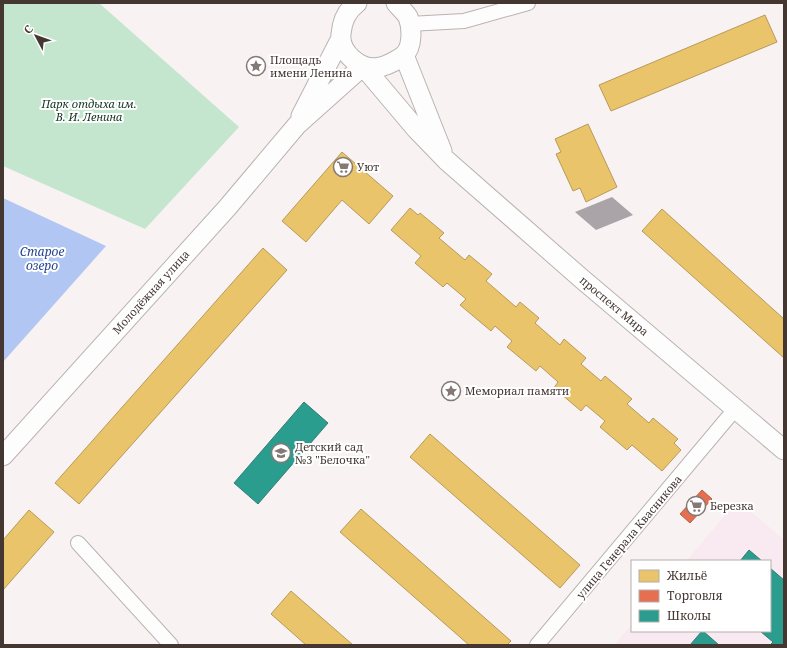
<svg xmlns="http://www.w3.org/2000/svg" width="787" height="648" viewBox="0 0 787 648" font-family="'Noto Serif',serif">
<rect width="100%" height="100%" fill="#f8f3f2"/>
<path fill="#f9eaf1" d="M738,500L784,540V645H614L632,624V631H770V561H686Z"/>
<path fill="#c4e6cf" d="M3,3H99L239,127L145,229L3,166Z"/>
<path fill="#b1c6f3" d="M3,198L106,246L3,362Z"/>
<path fill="#e9c46a" stroke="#b89a59" d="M765,15L777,42L611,111L599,85Z
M588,124L617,187L586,202L580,188L573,191L556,154L561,152L555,139Z
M342,152L393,196L369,224L342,200L306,242L282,221Z
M410,208L418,215L420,213L444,233L439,238L465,260L469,255L492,274L486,281L516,307L520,302L539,318L535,323L560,345L564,339L586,358L581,364L601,381L605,376L632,399L627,404L649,423L653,418L678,439L674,443L681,450L662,471L632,445L627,450L600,427L605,421L586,405L581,411L554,388L558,382L540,366L536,371L507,347L512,341L495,326L491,331L460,305L466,299L447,283L443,287L415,263L421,256L391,230Z
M662,209L784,319V358L642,231Z
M263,248L287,270L79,504L55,483Z
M430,434L580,565L560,588L410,457Z
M361,509L511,641L507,645H469L340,532Z
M29,510L54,532L3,590V540Z
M291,591L353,645H306L271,614Z"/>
<path fill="#e76f51" stroke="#b65e48" d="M702,490L712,499L690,523L680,514Z"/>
<path fill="#2a9d8f" stroke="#327e73" d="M304,402L328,423L258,504L234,483Z
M749,550L762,561H740Z
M770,568L784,580V645H770L773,642L760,631H770Z
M702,631H703L719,645H690Z"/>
<path fill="#aaa4a8" d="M612,197L633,215L596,230L575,212Z"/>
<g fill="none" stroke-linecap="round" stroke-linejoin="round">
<defs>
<path id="street" d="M409,24L464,21L528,3
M78,543L171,645
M537,645L736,408"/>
<path id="secondary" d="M357,3C346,11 342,21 341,34C339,52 361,72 380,67C386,66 400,59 404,55C413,47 412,27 408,17C405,12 399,7 396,3
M404,55L442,151
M363,66L417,130L446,160L582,279L784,450
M301,116L341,38
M3,456L227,208L297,125L363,66"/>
</defs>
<use href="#street" stroke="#bab3b0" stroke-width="16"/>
<use href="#secondary" stroke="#bab3b0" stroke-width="21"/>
<use href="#street" stroke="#fefdfd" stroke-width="14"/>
<use href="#secondary" stroke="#fefdfd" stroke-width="19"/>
</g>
<defs>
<symbol id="sight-ring" viewBox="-11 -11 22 22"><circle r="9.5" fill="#fff" stroke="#837975" stroke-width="1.5"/><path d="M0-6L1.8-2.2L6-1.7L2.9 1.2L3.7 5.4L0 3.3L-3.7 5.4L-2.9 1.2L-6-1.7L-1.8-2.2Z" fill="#837975"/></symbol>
<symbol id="supermarket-ring" viewBox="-11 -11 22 22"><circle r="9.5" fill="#fff" stroke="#837975" stroke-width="1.5"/><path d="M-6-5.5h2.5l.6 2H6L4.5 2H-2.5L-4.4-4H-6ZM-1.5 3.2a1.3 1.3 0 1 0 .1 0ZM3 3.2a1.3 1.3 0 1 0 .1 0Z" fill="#837975"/></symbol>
<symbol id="school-ring" viewBox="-11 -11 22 22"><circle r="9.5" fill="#fff" stroke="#837975" stroke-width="1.5"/><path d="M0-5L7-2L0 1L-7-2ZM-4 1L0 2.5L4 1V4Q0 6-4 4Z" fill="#837975"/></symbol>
</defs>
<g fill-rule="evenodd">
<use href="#sight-ring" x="245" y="55" width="22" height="22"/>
<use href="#supermarket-ring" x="332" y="156" width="22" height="22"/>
<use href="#sight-ring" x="440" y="380" width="22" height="22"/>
<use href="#school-ring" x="270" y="442" width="22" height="22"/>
<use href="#supermarket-ring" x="685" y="495" width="22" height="22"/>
</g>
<g text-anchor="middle" stroke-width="4" stroke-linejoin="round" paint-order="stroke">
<g font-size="11" fill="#443732" stroke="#fff" text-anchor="start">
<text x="270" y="64">Площадь<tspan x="270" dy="13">имени Ленина</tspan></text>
<text x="357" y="171">Уют</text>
<text x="465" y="395">Мемориал памяти</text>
<text x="295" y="451">Детский сад<tspan x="295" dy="13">№3 "Белочка"</tspan></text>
<text x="710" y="510">Березка</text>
</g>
<g font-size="11" font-style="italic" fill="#10321f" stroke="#fff">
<text x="89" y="108">Парк отдыха им.<tspan x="89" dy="13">В. И. Ленина</tspan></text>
</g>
<g font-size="11" fill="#443732" stroke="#fff">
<text transform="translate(151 292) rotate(-48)" y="4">Молодёжная улица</text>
<text transform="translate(614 306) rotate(40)" y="4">проспект Мира</text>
<text transform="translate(629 537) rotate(-50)" y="4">улица Генерала Квасникова</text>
</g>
<g font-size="12" font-style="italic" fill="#25438f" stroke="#fff">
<text x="42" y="256">Старое<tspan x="42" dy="14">озеро</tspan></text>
</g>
</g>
<rect width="787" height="648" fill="none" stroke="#443732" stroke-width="8"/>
<rect x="631" y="560" width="140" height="72" fill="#ffffff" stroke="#b4afad"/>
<rect x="639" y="570" width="20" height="12" fill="#e9c46a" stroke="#b4afad"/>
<text x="667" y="580" font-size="12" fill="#443732">Жильё</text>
<rect x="639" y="590" width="20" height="12" fill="#e76f51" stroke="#b4afad"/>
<text x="667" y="600" font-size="12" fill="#443732">Торговля</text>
<rect x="639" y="610" width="20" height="12" fill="#2a9d8f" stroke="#b4afad"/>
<text x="667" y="620" font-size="12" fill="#443732">Школы</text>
<g transform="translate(36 36) rotate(311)" stroke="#ffffff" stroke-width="3" paint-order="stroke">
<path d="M0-3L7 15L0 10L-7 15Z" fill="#443732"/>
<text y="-6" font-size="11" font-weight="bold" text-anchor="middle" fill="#443732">С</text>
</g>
</svg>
